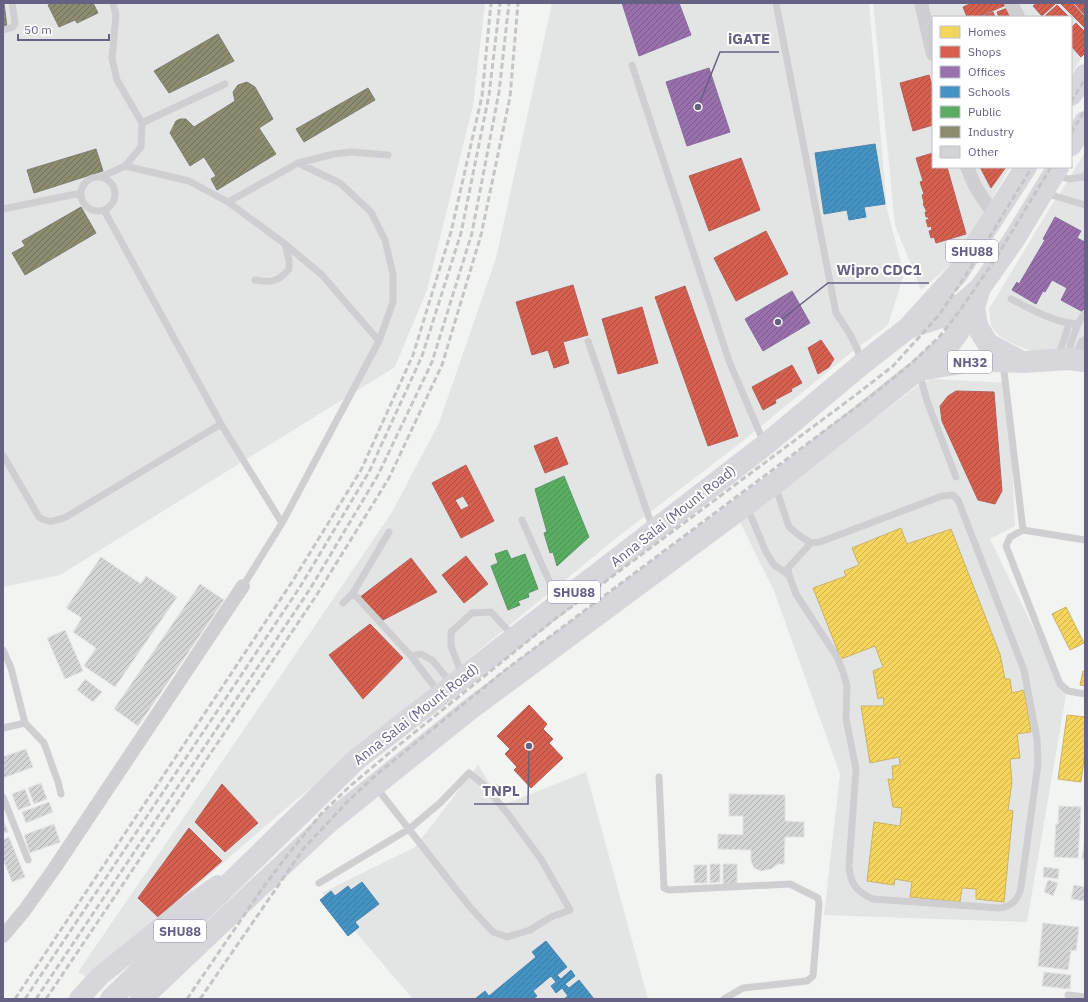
<svg xmlns="http://www.w3.org/2000/svg" width="1088" height="1002" viewBox="0 0 1088 1002" font-family="'IBM Plex Sans',sans-serif">
<defs>
<pattern id="homes-hatch" width="6" height="6" patternUnits="userSpaceOnUse"><rect width="6" height="6" fill="#f6d55c"/><path d="M-1 1l2-2M0 6l6-6M5 7l2-2" fill="none" stroke="#cbb052"/></pattern>
<pattern id="shops-hatch" width="6" height="6" patternUnits="userSpaceOnUse"><rect width="6" height="6" fill="#d6604d"/><path d="M-1 1l2-2M0 6l6-6M5 7l2-2" fill="none" stroke="#a84f44"/></pattern>
<pattern id="offices-hatch" width="6" height="6" patternUnits="userSpaceOnUse"><rect width="6" height="6" fill="#9970ab"/><path d="M-1 1l2-2M0 6l6-6M5 7l2-2" fill="none" stroke="#7a5b8a"/></pattern>
<pattern id="schools-hatch" width="6" height="6" patternUnits="userSpaceOnUse"><rect width="6" height="6" fill="#4393c3"/><path d="M-1 1l2-2M0 6l6-6M5 7l2-2" fill="none" stroke="#3c7ba4"/></pattern>
<pattern id="public-hatch" width="6" height="6" patternUnits="userSpaceOnUse"><rect width="6" height="6" fill="#5aae61"/><path d="M-1 1l2-2M0 6l6-6M5 7l2-2" fill="none" stroke="#4e9156"/></pattern>
<pattern id="industry-hatch" width="6" height="6" patternUnits="userSpaceOnUse"><rect width="6" height="6" fill="#8c8c6e"/><path d="M-1 1l2-2M0 6l6-6M5 7l2-2" fill="none" stroke="#70705c"/></pattern>
<pattern id="building-hatch" width="6" height="6" patternUnits="userSpaceOnUse"><rect width="6" height="6" fill="#d3d4d4"/><path d="M-1 1l2-2M0 6l6-6M5 7l2-2" fill="none" stroke="#afafb2"/></pattern>
</defs>
<rect width="100%" height="100%" fill="#f2f4f1"/>
<path fill="#e3e5e5" d="M3,3H485L473,106L427,290L395,367L60,575L3,587Z
M552,3H869L887,209L904,274L888,325L848,355L743,441L619,536L424,695L285,809L90,979L78,972L312,630L392,512L439,423L496,258Z
M873,3H1085V53L1071,74V17H933V167H1010L956,260L921,290L895,225Z
M1085,152V353L1032,351L1015,345L999,336L991,326L989,309L1056,198V200Z
M932,379L1008,383L1015,526L990,539L1066,695L1027,922L824,915L840,774L774,591L739,520L919,385Z
M478,765L503,805L586,772L648,999H413L322,893L415,847Z"/>
<path fill="url(#homes-hatch)" stroke="#cab268" d="M901,528L907,544L951,529L1000,654L1005,679H1010L1012,693L1024,690L1031,732L1017,734L1020,758L1010,759L1012,782L1008,810L1013,811L1004,902L976,899V889L962,888L960,902L910,897L912,882L895,879L894,885L867,881L874,822L900,826L902,808L893,807L888,779L893,780L892,766L900,765L899,757L870,763L861,706H884L883,697L878,699L873,671L883,667L875,646L841,659L813,588L846,576L844,571L859,565L852,548Z
M1066,607L1084,643L1070,650L1052,614Z
M1083,671L1085,672V686L1080,685Z
M1067,715L1085,717V752L1081,782L1058,779Z"/>
<path fill="url(#shops-hatch)" stroke="#b4605e" fill-rule="evenodd" d="M972,3H1005L1006,5L978,17H967L963,7Z
M1037,3H1054L1055,4L1042,16L1033,6Z
M1060,3H1072L1085,17V28Z
M1074,3H1085V15Z
M1057,5L1069,17H1044Z
M1010,7L1014,17H999L997,12Z
M993,12L995,17H984L983,16Z
M1076,23L1085,32V53L1081,57L1071,46V28Z
M929,75L933,89V125L913,131L900,83Z
M933,153V167H947L966,234L936,243L934,237L931,238L929,231L932,230L931,226L928,227L926,220L929,219L928,217H926L925,212H927L923,204L924,203L922,195L924,194L920,182L923,181L916,158Z
M741,158L760,210L709,231L689,176Z
M980,167H1006L991,188Z
M766,231L788,274L736,301L714,258Z
M573,285L588,335L563,342L569,363L554,368L548,350L532,355L516,302Z
M685,286L738,436L708,446L655,297Z
M642,307L658,363L618,374L602,319Z
M821,340L834,359L829,367L818,374L808,348Z
M792,365L802,383L791,389L792,391L775,400L776,403L763,410L752,387Z
M956,391L994,392L1002,491L995,504L978,500L942,421L940,406L948,396Z
M557,437L568,464L545,473L534,446Z
M466,465L494,521L461,538L432,483ZM463,496L469,506L461,510L455,500Z
M466,556L488,584L464,603L442,575Z
M411,558L437,592L383,620L359,598Z
M370,624L403,658L363,699L329,655Z
M529,705L547,724L543,729L553,739L549,743L563,758L531,788L514,770L517,767L505,754L510,749L497,736Z
M222,784L258,823L225,852L195,822Z
M189,828L222,861L158,917L138,898Z"/>
<path fill="url(#offices-hatch)" stroke="#896ca0" d="M622,3H679L691,35L639,56Z
M709,68L730,132L687,146L666,82Z
M1055,217L1081,231L1077,238L1085,242V313L1061,300L1067,288L1052,280L1045,292L1043,291L1036,304L1012,290L1017,282L1019,284L1045,240L1043,239Z
M792,291L810,323L763,351L745,319Z"/>
<path fill="url(#schools-hatch)" stroke="#4d84b0" d="M875,144L885,204L864,207L866,217L849,220L847,210L824,214L815,153Z
M362,882L379,904L355,922L359,927L348,936L320,900L331,891L335,896L348,886L351,890Z
M546,941L567,967L557,975L561,979L571,970L575,976L565,984L569,988L579,980L594,999H564L568,996L562,988L556,993L551,986L556,982L551,976L533,991L537,996L533,999H475L485,991L489,996L536,957L532,952Z"/>
<path fill="url(#public-hatch)" stroke="#5d976c" d="M564,476L589,537L557,566L553,552L550,553L544,533L547,532L535,489Z
M507,550L511,559L525,554L538,589L528,593L529,597L518,601L520,605L508,610L491,566L498,563L495,554Z"/>
<path fill="url(#industry-hatch)" stroke="#807f75" d="M3,3H4L7,27H3Z
M53,3H93L98,13L77,23L75,20L59,27L48,5Z
M218,34L234,61L169,93L154,71Z
M247,82L255,87L273,119L259,128L276,154L217,190L211,179L216,176L204,157L190,166L170,133L176,121L180,119H186L194,127L235,101L233,92L238,85Z
M368,88L375,100L304,142L296,129Z
M96,149L103,171L34,193L27,170Z
M81,207L96,233L25,275L12,253L25,246L22,241Z"/>
<path fill="url(#building-hatch)" stroke="#e2e3e1" d="M101,557L141,584L146,576L177,597L115,687L84,666L96,648L73,632L82,618L66,608Z
M200,584L224,600L138,726L114,709Z
M65,630L83,671L65,679L47,638Z
M85,679L102,692L93,702L77,690Z
M26,749L33,767L3,778V757Z
M41,783L47,799L34,804L28,788Z
M25,789L31,805L18,810L12,794Z
M729,794L785,795V821L804,822V837H785L784,864H778L771,869L761,871L754,868L751,861V850L718,849V834L743,835V816H729Z
M49,802L53,812L26,823L22,812Z
M1059,806L1081,807L1078,858L1054,857L1056,824H1058Z
M3,819L8,832L3,833Z
M54,824L60,842L30,853L24,835Z
M9,837L25,877L12,882L3,859V840Z
M1085,837V859H1082Z
M710,864H720V882L710,883Z
M723,864H737V884H723Z
M694,865H707V883H694Z
M1044,867L1059,869L1058,879L1043,877Z
M1048,880L1058,883L1053,896L1044,892Z
M1074,885L1085,887V901L1071,899Z
M1043,923L1079,927L1076,951L1071,950L1068,970L1038,966Z
M1044,972L1071,975L1070,989L1042,986Z"/>
<g fill="none" stroke-linecap="round" stroke-linejoin="round">
<path stroke="#cfcfd1" stroke-width="7" d="M776,3L836,313C847,329 856,342 861,360
M3,30L13,27L15,23L12,3
M632,65L729,361L764,443
M142,123L225,84
M298,163L334,154L351,152L388,155
M125,166L189,181L228,202L285,244L322,275L379,341
M1055,175L1069,179L1083,177L1085,175
M81 194a17 17 0 1 1 34 0a17 17 0 1 1-34 0Z
M101,177L125,166L141,147L142,123L117,80L112,59L116,15L113,3
M1045,193L1085,205
M228,202L298,163L340,183L371,212L385,240L393,274V302L379,341L282,523L243,586
M3,209L81,193
M104,210L221,424L282,523
M255,280C271,283 278,282 289,269V260L285,244
M1011,299C1032,309 1054,323 1078,324L1085,313
M588,341L653,529
M1069,356L1071,342L1078,324
M1058,358L1069,324
M1003,363L1023,530
M919,372L927,401L956,477
M3,455L39,517C49,524 55,521 66,517L221,424
M779,485L777,491L789,527L800,536L811,543L820,542L942,496L953,495L958,500L1024,670L1037,739L1038,764L1021,887C1019,899 1011,907 999,908L873,899C857,892 850,884 849,866L856,769L846,719L847,686L843,672L837,657L796,594L789,575L788,568L811,543
M747,507L766,552L774,565L789,575
M522,520L558,601
M1085,540L1023,530L1010,537L1006,546L1060,684L1068,691L1085,694
M353,593L411,656L434,686L441,692
M343,603L353,593L389,532
M3,650L11,668L25,723L3,728
M411,656L421,654L432,660L452,684
M462,675L451,646V632L472,613L491,612L513,636
M25,723L44,743L58,782L61,794
M659,777L664,888L669,890L790,884L818,898L819,904L813,976L807,981L743,988L724,999
M3,797L28,860
M319,883L409,829L440,803L469,773L483,784L508,814L541,859L570,910L551,917L530,930L507,937L493,932L469,906L376,787
M1068,995L1085,997"/>
<path stroke="#cfcfd1" stroke-width="14" d="M921,3L933,54
M1011,3L1018,17
M967,167L975,186L988,206L999,211
M1077,360L1085,343
M3,936L24,911L54,869L243,586"/>
<path stroke="#d7d6db" stroke-width="20" d="M79,999L100,976L181,911L218,885"/>
<path stroke="#d7d6db" stroke-width="22" d="M1071,95L1085,75
M1071,145L1085,122
M980,288L974,307L977,326L988,344L1018,360
M941,317L963,303L980,288L1013,241L1058,167
M920,370L966,362L1002,361L1023,362L1068,359L1085,361
M111,999L357,759L765,445L862,364L908,328L957,274L1026,167
M141,999L259,887L329,822L469,710L782,478L918,370L951,342L959,331V325L956,320L948,317H941L911,327"/>
<path stroke="#c5c5c6" stroke-width="3" stroke-dasharray="6 3" stroke-linecap="butt" d="M1071,102L1085,79
M1071,133L1085,110
M15,999L292,582L361,470L413,355L451,232L482,96L491,3
M25,999L300,587L369,472L422,356L461,233L489,95L500,3
M36,999L310,589L378,475L432,362L472,233L499,92L509,3
M46,999L316,596L389,478L442,365L481,235L510,97L518,3
M187,999L262,889L286,857L321,814L349,787L394,749L555,619L857,394L893,366L939,315L970,269L1032,167
M200,999L304,848L349,800L376,775L504,671L871,396L913,362L940,336L958,313L996,258L1051,167"/>
</g>
<g text-anchor="middle" stroke-width="4" stroke-linejoin="round" paint-order="stroke">
<g fill="#fff" stroke="#9290aa" stroke-width="1">
<rect x="946" y="240" width="52" height="22" rx="3"/>
<rect x="948" y="351" width="44" height="22" rx="3"/>
<rect x="548" y="581" width="52" height="22" rx="3"/>
<rect x="154" y="920" width="52" height="22" rx="3"/>
</g>
<g font-size="13" font-weight="bold" fill="#646185">
<text x="972" y="256">SHU88</text>
<text x="970" y="367">NH32</text>
<text x="574" y="597">SHU88</text>
<text x="180" y="936">SHU88</text>
</g>
<g font-size="14" fill="#646185" stroke="#fff">
<text transform="translate(673 516) rotate(-38)" y="5">Anna Salai (Mount Road)</text>
<text transform="translate(416 714) rotate(-38)" y="5">Anna Salai (Mount Road)</text>
</g>
</g>
<path fill="none" stroke="#646185" stroke-width="1.5" d="M698 107L720 52H779M778 322L828 283H929M529 746L528 804H474"/>
<g fill="#646185" stroke="#fff" stroke-width="1.5">
<circle cx="698" cy="107" r="4"/>
<circle cx="778" cy="322" r="4"/>
<circle cx="529" cy="746" r="4"/>
</g>
<g font-size="15" text-anchor="middle" font-weight="bold" fill="#646185" stroke="#fff" stroke-width="4" stroke-linejoin="round" paint-order="stroke">
<text x="749" y="44">iGATE</text>
<text x="879" y="275">Wipro CDC1</text>
<text x="501" y="796">TNPL</text>
</g>
<rect width="1088" height="1002" fill="none" stroke="#646185" stroke-width="8"/>
<rect x="932" y="16" width="140" height="152" fill="#ffffff" stroke="#c1c0ce"/>
<rect x="940" y="26" width="20" height="12" fill="#f6d55c" stroke="#c1c0ce"/>
<text x="968" y="36" font-size="12" fill="#646185">Homes</text>
<rect x="940" y="46" width="20" height="12" fill="#d6604d" stroke="#c1c0ce"/>
<text x="968" y="56" font-size="12" fill="#646185">Shops</text>
<rect x="940" y="66" width="20" height="12" fill="#9970ab" stroke="#c1c0ce"/>
<text x="968" y="76" font-size="12" fill="#646185">Offices</text>
<rect x="940" y="86" width="20" height="12" fill="#4393c3" stroke="#c1c0ce"/>
<text x="968" y="96" font-size="12" fill="#646185">Schools</text>
<rect x="940" y="106" width="20" height="12" fill="#5aae61" stroke="#c1c0ce"/>
<text x="968" y="116" font-size="12" fill="#646185">Public</text>
<rect x="940" y="126" width="20" height="12" fill="#8c8c6e" stroke="#c1c0ce"/>
<text x="968" y="136" font-size="12" fill="#646185">Industry</text>
<rect x="940" y="146" width="20" height="12" fill="#d3d4d4" stroke="#c1c0ce"/>
<text x="968" y="156" font-size="12" fill="#646185">Other</text>
<path d="M18 34v6h91v-6" fill="none" stroke="#646185" stroke-width="2"/>
<text x="24" y="34" font-size="12" fill="#646185" stroke="#ffffff" stroke-width="3" paint-order="stroke">50 m</text>
</svg>
